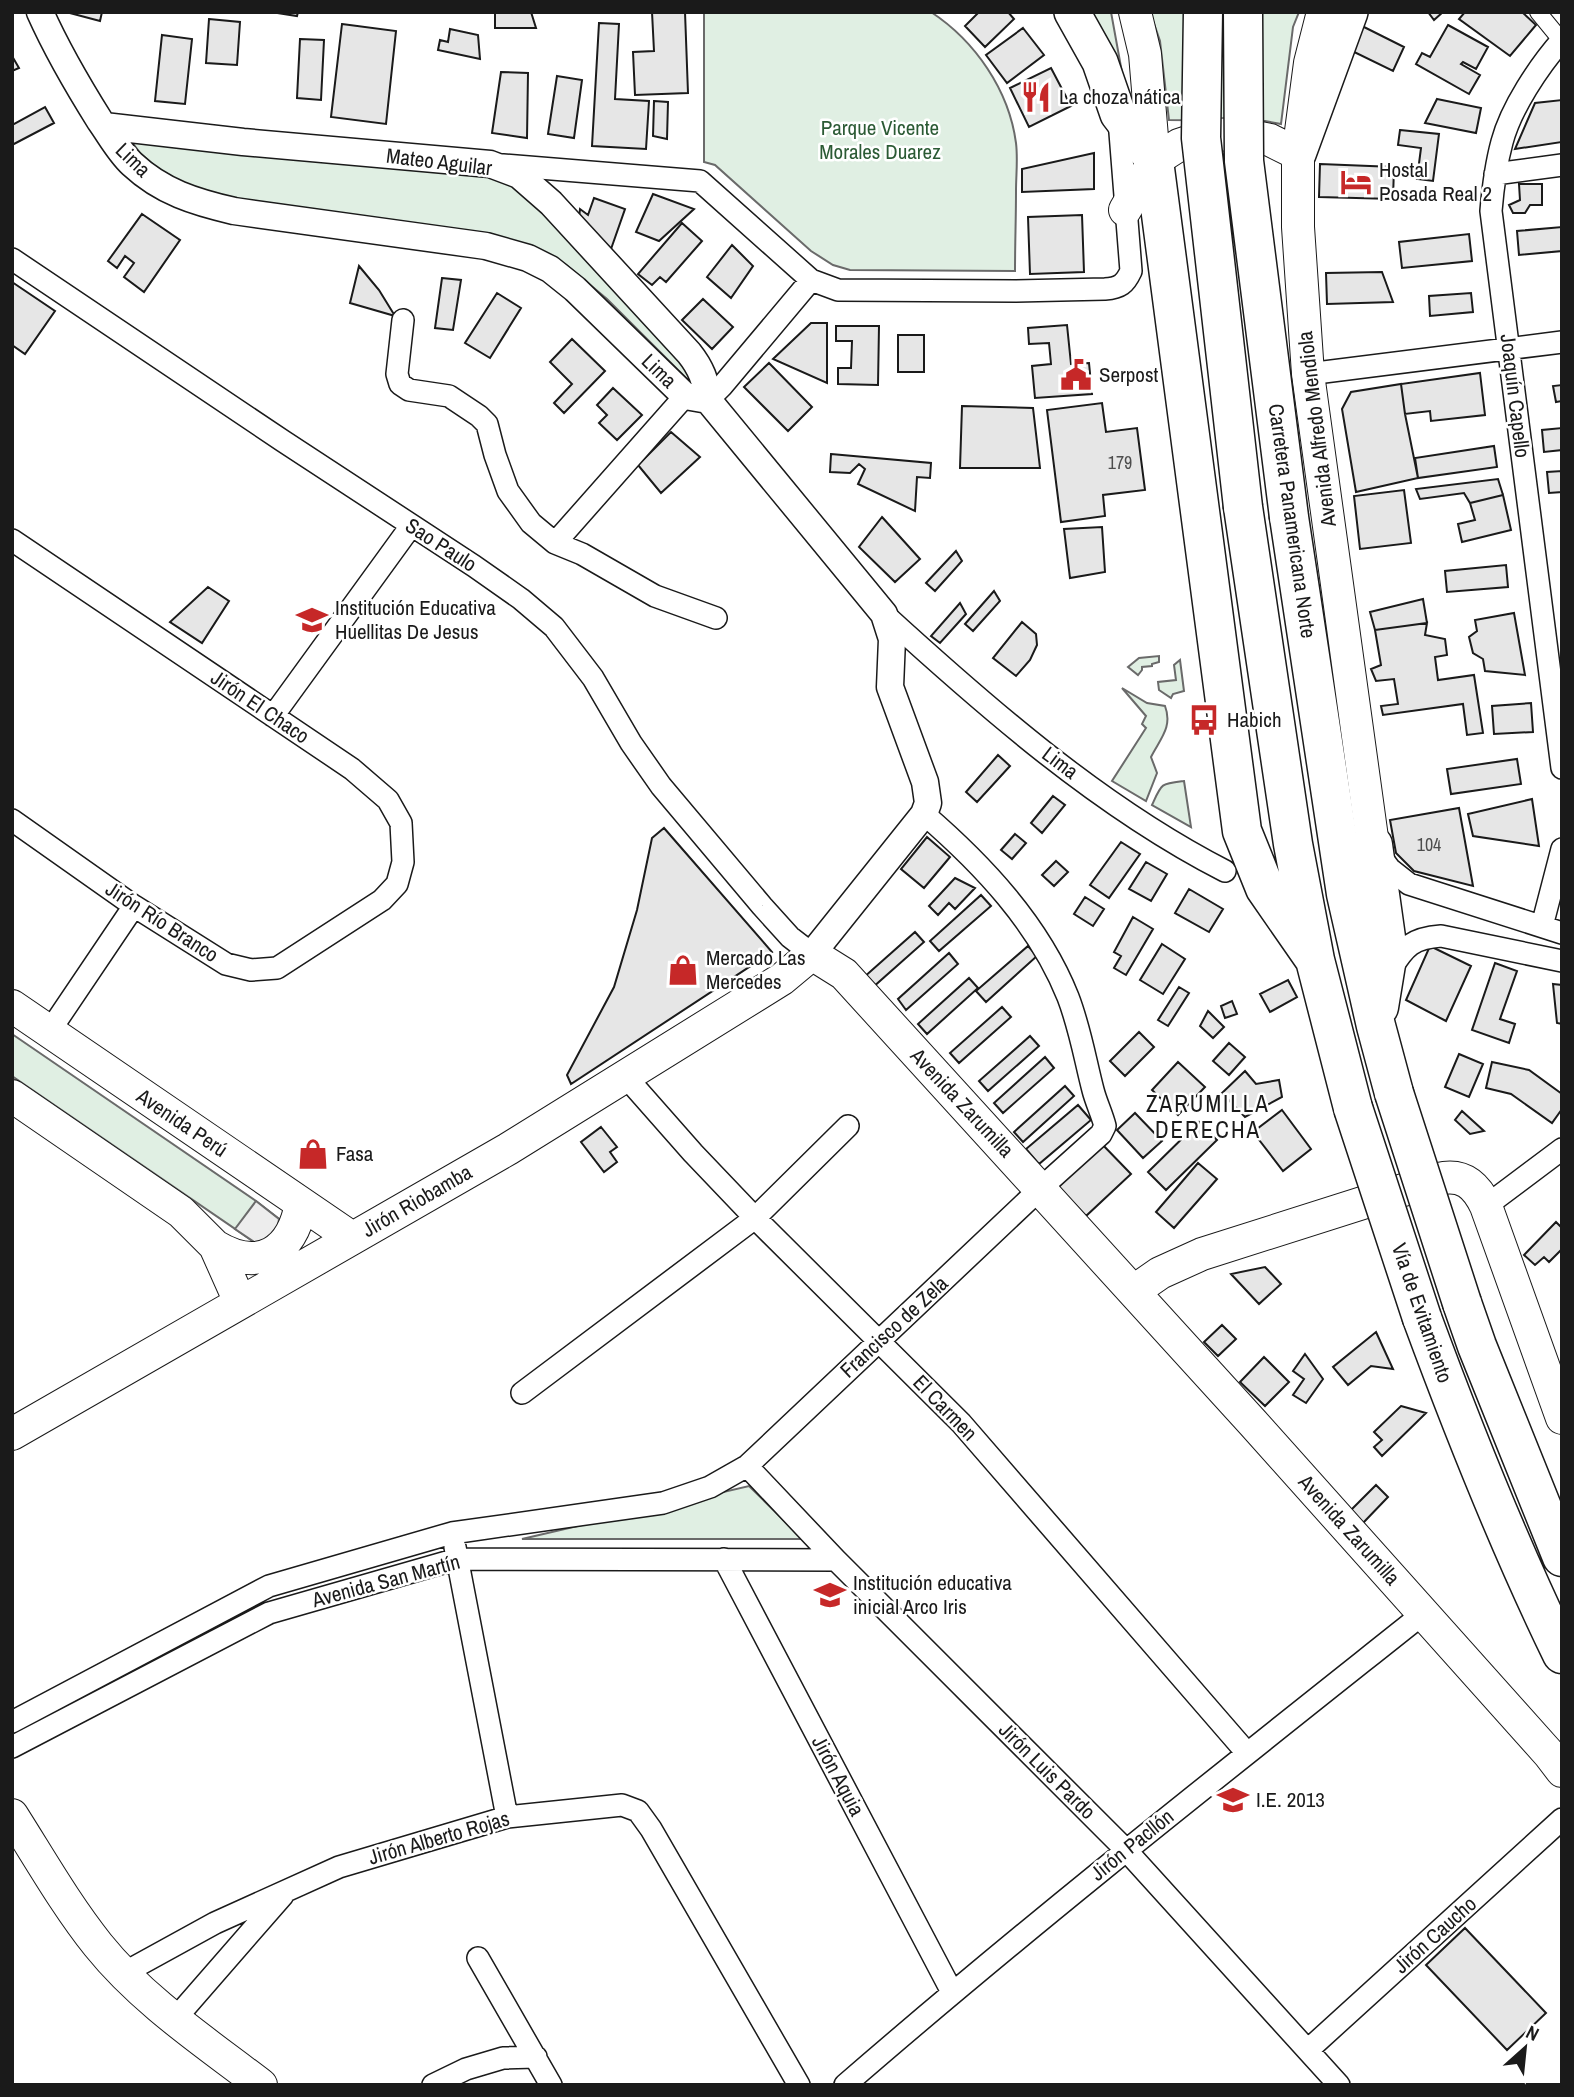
<svg xmlns="http://www.w3.org/2000/svg" width="1574" height="2097" viewBox="0 0 1574 2097" font-family="'Archivo Narrow',sans-serif">
<rect width="100%" height="100%" fill="#fff"/>
<path fill="#e0efe3" stroke="#6a6a6a" stroke-width="2" d="M704,12H931C975,41 1009,90 1016,143C1018,159 1016,175 1016,191C1016,218 1015,244 1015,271L850,270L833,265L811,251L715,165L704,162Z
M1089,12H1111L1123,78Z
M1150,12H1299L1293,27L1281,124L1265,121L1169,120L1160,41Z
M132,142L484,171L518,189L699,369L691,380H688L607,299L565,264L389,222L200,193L158,169L140,153Z
M1159,656V662L1152,664V666L1142,667V670L1138,675L1128,667L1139,658Z
M1180,660L1184,691L1173,694L1171,698L1159,690L1158,682L1176,680L1174,665Z
M1122,688L1147,703L1165,706C1173,727 1160,739 1151,757L1157,773L1146,801L1112,781L1146,728L1142,724L1146,716Z
M1184,781L1191,827L1152,805C1162,783 1160,784 1184,781Z
M12,1034L256,1201L279,1219L257,1244L12,1076Z
M749,1486L803,1539H522Z"/>
<path fill="#ededed" stroke="#6a6a6a" stroke-width="2" d="M256,1201L279,1219L278,1226L275,1233L257,1244L235,1229Z"/>
<path fill="#e6e6e6" stroke="#1a1a1a" stroke-width="2" d="M66,12H102L100,21Z
M271,12H298L297,16Z
M495,12H531L536,28H495Z
M652,12H685L688,93L635,95L633,52L654,51Z
M979,12H1008L1014,19L985,47L965,26Z
M1428,12H1443L1434,20Z
M1465,12H1522L1536,25L1510,56L1459,19Z
M209,19L240,22L237,65L206,63Z
M599,23L619,24L615,99L649,101L646,149L592,146Z
M342,24L396,31L386,124L331,117Z
M1360,25L1404,47L1393,71L1348,49Z
M1448,25L1488,47L1476,69L1463,62L1461,64L1480,75L1469,94L1416,64L1422,53L1430,57Z
M1023,28L1044,55L1007,83L986,55Z
M450,29L478,35L480,59L438,50L440,40L448,42Z
M162,35L192,39L185,104L155,101Z
M300,39L324,40L321,100L297,98Z
M12,56L19,68L12,71Z
M1051,68L1071,106L1029,127L1010,88Z
M501,72L528,73L527,138L492,133Z
M557,76L582,80L574,138L548,134Z
M1437,99L1481,108L1476,133L1425,123Z
M1562,100V142L1515,149L1535,103Z
M654,101L668,102L667,139L653,136Z
M45,107L54,123L12,145V125Z
M1400,130L1439,134L1433,181L1417,179L1421,148L1398,145Z
M1094,153V189L1022,192V169Z
M1320,164L1394,167L1393,199L1319,197Z
M1519,184H1542V205H1530L1525,213H1513L1509,205L1520,200Z
M653,194L694,209L659,241L636,232Z
M594,198L625,209L611,249L579,218L580,209L588,215Z
M142,214L180,240L144,292L124,277L134,263L125,256L117,268L108,261Z
M1082,215L1084,272L1030,274L1028,217Z
M682,223L702,241L666,282L660,277L652,285L638,274Z
M1562,227V251L1519,255L1517,231Z
M1469,234L1472,261L1402,268L1399,242Z
M732,245L753,266L731,298L707,277Z
M359,266L379,290L395,316L350,303Z
M1382,272L1393,302L1327,304L1326,273Z
M442,278L461,280L453,330L435,328Z
M12,282L55,311L25,354L12,345Z
M497,293L521,308L490,358L465,343Z
M1471,293L1473,312L1430,316L1429,296Z
M703,299L733,327L712,349L682,320Z
M811,323H827V383L773,359Z
M1067,325L1071,364L1089,363L1092,394L1035,398L1032,366L1051,364L1049,343L1029,344L1028,328Z
M836,326H879L878,385L838,384V368H851L852,341H836Z
M898,335H924V372H898Z
M572,339L605,371L564,413L554,403L572,384L550,362Z
M769,363L812,407L788,431L744,387Z
M1480,373L1485,415L1431,421L1430,411L1405,414L1401,384Z
M1401,384L1405,414L1418,478L1356,492L1342,409L1351,392Z
M1562,385V401L1556,402L1553,386Z
M613,388L642,415L617,440L599,423L607,415L597,405Z
M1102,403L1106,432L1137,428L1145,490L1103,495L1105,516L1061,522L1047,410Z
M962,406L1033,408L1040,468H960Z
M1562,428V450L1544,452L1542,430Z
M671,432L700,457L661,493L638,465Z
M1494,446L1497,467L1418,478L1415,458Z
M831,454L931,463L930,478L917,477L915,511L858,484L865,469L859,464L850,473L830,472Z
M1562,471V492L1549,493L1547,472Z
M1498,479L1503,495L1470,503L1464,493L1420,499L1416,489Z
M1404,490L1411,543L1360,549L1354,496Z
M1503,495L1511,530L1462,542L1458,524L1475,520L1470,503Z
M882,517L920,559L895,582L859,547Z
M1102,527L1105,572L1070,578L1064,529Z
M956,551L962,561L935,591L926,583Z
M1506,565L1508,587L1447,592L1445,571Z
M208,587L229,601L202,643L170,622Z
M994,591L1000,601L973,631L965,624Z
M1423,599L1427,623L1375,630L1370,612Z
M960,603L966,614L940,643L931,636Z
M1514,613L1525,675L1485,671L1483,659L1473,653L1469,637L1477,631L1475,620Z
M1022,622L1036,634L1037,645L1030,660L1016,676L993,658Z
M1427,623L1425,635L1445,639L1447,655L1435,657L1438,680L1474,675L1483,733L1467,735L1463,704L1383,715L1381,706L1398,704L1394,679L1376,681L1371,669L1381,665L1375,630Z
M1531,703L1533,732L1494,734L1492,706Z
M998,755L1010,766L977,802L966,792Z
M1517,759L1521,784L1451,794L1447,769Z
M1053,796L1065,805L1042,833L1031,823Z
M1532,799L1539,846L1473,836L1468,814Z
M1459,808L1473,886L1414,871L1396,853L1390,820Z
M664,828L772,952L571,1084L567,1075L614,987L637,910L652,838Z
M1015,834L1026,843L1012,859L1001,850Z
M927,837L950,857L924,888L901,869Z
M1121,842L1140,854L1109,898L1090,885Z
M1056,861L1068,872L1054,886L1042,875Z
M1146,862L1167,874L1151,901L1129,889Z
M955,878L975,888L955,909L949,903L938,915L929,906Z
M1189,889L1223,909L1209,932L1175,913Z
M981,895L991,906L939,951L930,941Z
M1085,897L1104,909L1093,926L1074,914Z
M1133,917L1153,929L1126,975L1114,968L1121,956L1114,952Z
M915,932L924,942L872,988L863,978Z
M1162,944L1185,959L1163,994L1140,980Z
M1028,946L1037,956L986,1002L976,991Z
M1430,946L1471,966L1446,1021L1406,1000Z
M949,953L958,964L906,1010L898,999Z
M1495,963L1517,971L1500,1019L1515,1024L1509,1043L1472,1030Z
M969,978L978,988L927,1034L918,1024Z
M1288,980L1297,997L1270,1012L1260,994Z
M1553,984L1562,985V1024L1557,1023Z
M1179,987L1189,993L1168,1026L1158,1020Z
M1232,1001L1237,1014L1225,1018L1221,1006Z
M1002,1007L1011,1017L959,1063L950,1053Z
M1208,1011L1224,1027L1213,1038L1200,1026Z
M1139,1032L1154,1047L1125,1076L1110,1061Z
M1030,1036L1039,1046L988,1091L979,1081Z
M1229,1043L1245,1057L1229,1075L1213,1061Z
M1459,1054L1483,1064L1469,1097L1445,1087Z
M1045,1057L1054,1068L1003,1113L994,1103Z
M1178,1062L1205,1087L1178,1115L1152,1090Z
M1492,1062L1529,1070L1562,1094V1109L1552,1123L1511,1094L1486,1088Z
M1245,1071L1256,1084L1279,1080L1282,1097L1245,1117L1222,1093Z
M1065,1086L1074,1096L1023,1142L1014,1132Z
M1078,1105L1091,1120L1039,1164L1026,1149Z
M1282,1110L1311,1149L1283,1171L1253,1132Z
M1462,1111L1484,1131L1470,1134L1455,1120Z
M1135,1113L1162,1141L1143,1158L1117,1130Z
M1199,1122L1217,1140L1166,1190L1148,1172Z
M601,1127L617,1147L610,1152L617,1162L604,1172L581,1142Z
M1099,1141L1131,1174L1086,1216L1055,1184Z
M1198,1163L1217,1179L1174,1228L1156,1212Z
M1556,1222L1562,1228V1249L1549,1262L1544,1257L1535,1265L1524,1255Z
M1265,1267L1281,1284L1259,1304L1231,1274Z
M1222,1325L1236,1339L1218,1356L1204,1342Z
M1376,1332L1393,1369L1371,1366L1348,1385L1333,1367Z
M1305,1354L1323,1379L1306,1403L1293,1395L1304,1379L1293,1371Z
M1264,1357L1289,1382L1265,1406L1240,1382Z
M1401,1406L1426,1413L1382,1456L1374,1447L1382,1440L1374,1432Z
M1376,1485L1388,1497L1363,1523L1350,1511Z
M1465,1928L1546,2013L1507,2050L1426,1965Z"/>
<g fill="none" stroke-linecap="round" stroke-linejoin="round">
<defs>
<path id="pedestrian" d="M1538,12L1561,40"/>
<path id="minor" d="M1562,40C1539,66 1511,108 1502,142C1496,164 1493,187 1491,211L1562,768
M503,165L700,181L811,280L838,290L1016,291L1105,289C1120,288 1125,284 1131,271L1119,120
M1495,174L1562,165
M12,259L283,441L474,566L521,599L554,627L593,678L631,743L661,786L762,906L790,937L812,954
M403,320L397,374L400,384L409,390L449,396L479,416L487,424L495,455L508,491L531,523L555,543L582,554L655,596L716,618
M1308,374L1562,342
M708,400L722,386L811,280
M12,540L352,769L388,800L401,823L403,862L397,884L382,900L277,968L251,970L226,964L134,906L12,820
M555,543L685,396
M884,614C987,708 1100,807 1225,871
M273,716L411,526
M1378,853L1390,869L1409,884L1562,933
M1542,926L1562,849
M1391,969C1405,946 1413,938 1441,936L1562,961
M49,1032L134,906
M626,1077L693,1153L755,1218L961,1423L1247,1753
M1486,1206L1562,1149
M522,1393L755,1218L848,1126
M747,1466L836,1560L1125,1849L1339,2085
M455,1547L507,1817
M724,1559L952,1992
M12,1722L269,1586L452,1533L663,1503L710,1487L747,1466L1041,1188L1101,1134L1105,1126C1102,1114 1096,1102 1093,1090C1085,1059 1080,1028 1068,997C1039,924 982,864 924,814
M12,1747L269,1613L457,1559L836,1560
M478,1958L551,2085
M124,1973L215,1923L339,1867L507,1817L622,1805L638,1811L651,1829L799,2085
M175,2019L283,1895
M1308,2050L1562,1819
M433,2085L466,2069L503,2058L536,2057
M845,2085C1033,1922 1229,1768 1424,1613"/>
<path id="tertiary" d="M40,12C57,50 78,86 100,121C110,135 119,152 132,164C162,192 195,202 234,211L486,246L528,258L550,269L575,289L685,396L708,400L884,614L892,639L890,687L925,782L928,803L924,814L812,954
M104,126L243,142L490,164L519,175L551,203L689,353C701,368 706,381 708,400"/>
<path id="secondary" d="M1135,12L1145,54L1154,161
M1323,12L1310,63L1298,154V227L1308,374L1373,845
M1125,210L1154,161L1179,145L1209,135L1240,134L1270,140L1298,154
M12,1006L352,1238
M12,1096L181,1212L215,1246L240,1302
M215,1246C260,1273 292,1252 301,1204
M1134,1291L1160,1273L1202,1254L1438,1179C1463,1173 1476,1185 1486,1206L1562,1418
M12,1434L508,1149L782,979L812,954L844,974L1253,1423L1549,1754L1562,1771
M12,1815C40,1859 66,1905 98,1945C143,2001 205,2042 261,2085"/>
<path id="primary" d="M1072,12L1100,62L1118,114L1154,161
M1298,154L1350,12"/>
<path id="motorway" d="M1154,161L1242,831L1265,888L1315,960
M1243,507L1293,844L1315,960L1353,1108
M1289,517L1346,894L1376,1026L1394,1093
M1373,845L1388,952L1379,1007
M1462,1303L1477,1346L1562,1557
M1422,1318C1464,1432 1509,1545 1562,1654"/>
</defs>
<use href="#pedestrian" stroke="#1a1a1a" stroke-width="18"/>
<use href="#minor" stroke="#1a1a1a" stroke-width="24"/>
<use href="#tertiary" stroke="#1a1a1a" stroke-width="29"/>
<use href="#secondary" stroke="#1a1a1a" stroke-width="34"/>
<use href="#primary" stroke="#1a1a1a" stroke-width="38"/>
<use href="#motorway" stroke="#1a1a1a" stroke-width="41"/>
<use href="#pedestrian" stroke="#fff" stroke-width="16"/>
<use href="#minor" stroke="#fff" stroke-width="21"/>
<use href="#tertiary" stroke="#fff" stroke-width="26"/>
<use href="#secondary" stroke="#fff" stroke-width="32"/>
<use href="#primary" stroke="#fff" stroke-width="35"/>
<use href="#motorway" stroke="#fff" stroke-width="38"/>
<defs>
<path id="motorway-bridge" d="M1203,12L1201,138L1243,507
M1243,12L1244,161L1289,517
M1394,1093L1462,1303
M1353,1108L1422,1318"/>
</defs>
<use href="#motorway-bridge" stroke="#1a1a1a" stroke-width="41" stroke-linecap="butt"/>
<use href="#motorway-bridge" stroke="#fff" stroke-width="38"/>
</g>
<defs>
<symbol id="restaurant-bare" viewBox="-9 -9 18 18"><path d="M-5-6h1v4h1v-4h1v4h1v-4h1v5L-1.5 .5V6h-2V.5L-5-1ZM5-6V6H3V1.5H1.5Q1.5-4 5-6Z" fill="#c62828" stroke="#fff" stroke-width="2.5" paint-order="stroke"/></symbol>
<symbol id="hotel-bare" viewBox="-9 -9 18 18"><path d="M-6-4.5h1.5V1H6V5H4.5V3h-9V5H-6ZM-4 0a1.8 1.8 0 1 1 3.6 0ZM.5 0V-2.5h3Q6-2.5 6 0Z" fill="#c62828" stroke="#fff" stroke-width="2.5" paint-order="stroke"/></symbol>
<symbol id="civic-bare" viewBox="-9 -9 18 18"><path d="M-.6-6.5H3V-4.5H.6V-3L4-1V1h2V6H-6V1h2V-1L-.6-3ZM-1.2 2.5V6h2.4V2.5Z" fill="#c62828" stroke="#fff" stroke-width="2.5" paint-order="stroke"/></symbol>
<symbol id="school-bare" viewBox="-9 -9 18 18"><path d="M0-5L7-2L0 1L-7-2ZM-4 1L0 2.5L4 1V4Q0 6-4 4Z" fill="#c62828" stroke="#fff" stroke-width="2.5" paint-order="stroke"/></symbol>
<symbol id="bus-bare" viewBox="-9 -9 18 18"><path d="M-5-6H5V4H4V6H2V4H-2V6H-4V4H-5ZM-3.5-4V0h7V-4ZM-3.5 1.2v1.5H-2V1.2ZM2 1.2v1.5H3.5V1.2Z" fill="#c62828" stroke="#fff" stroke-width="2.5" paint-order="stroke"/></symbol>
<symbol id="shop-bare" viewBox="-9 -9 18 18"><path d="M-5-2.5h2.3a2.7 3.5 0 0 1 5.4 0H5L5.5 6h-11ZM-1.5-2.5h3a1.5 2.3 0 0 0-3 0Z" fill="#c62828" stroke="#fff" stroke-width="2.5" paint-order="stroke"/></symbol>
</defs>
<g fill-rule="evenodd">
<use href="#restaurant-bare" x="1014" y="75" width="44" height="44"/>
<use href="#hotel-bare" x="1334" y="160" width="44" height="44"/>
<use href="#civic-bare" x="1054" y="353" width="44" height="44"/>
<use href="#school-bare" x="290" y="598" width="44" height="44"/>
<use href="#bus-bare" x="1182" y="698" width="44" height="44"/>
<use href="#shop-bare" x="661" y="948" width="44" height="44"/>
<use href="#shop-bare" x="291" y="1132" width="44" height="44"/>
<use href="#school-bare" x="808" y="1573" width="44" height="44"/>
<use href="#school-bare" x="1211" y="1778" width="44" height="44"/>
</g>
<g text-anchor="middle" stroke-width="5" stroke-linejoin="round" paint-order="stroke">
<g font-size="18" fill="#4d4d4d">
<text x="1120" y="469">179</text>
<text x="1429" y="851">104</text>
</g>
<g font-size="21" fill="#1a1a1a" stroke="#fff" text-anchor="start">
<text x="1059" y="104">La choza nática</text>
<text x="1379" y="177">Hostal<tspan x="1379" dy="24">Posada Real 2</tspan></text>
<text x="1099" y="382">Serpost</text>
<text x="335" y="615">Institución Educativa<tspan x="335" dy="24">Huellitas De Jesus</tspan></text>
<text x="1227" y="727">Habich</text>
<text x="706" y="965">Mercado Las<tspan x="706" dy="24">Mercedes</tspan></text>
<text x="336" y="1161">Fasa</text>
<text x="853" y="1590">Institución educativa<tspan x="853" dy="24">inicial Arco Iris</tspan></text>
<text x="1256" y="1807">I.E. 2013</text>
</g>
<g font-size="21" fill="#2b5a34" stroke="#fff">
<text x="880" y="135">Parque Vicente<tspan x="880" dy="24">Morales Duarez</tspan></text>
</g>
<g font-size="21" fill="#1a1a1a" stroke="#fff">
<text transform="translate(133 160) rotate(44)" y="7">Lima</text>
<text transform="translate(439 162) rotate(7)" y="7">Mateo Aguilar</text>
<text transform="translate(659 371) rotate(44)" y="7">Lima</text>
<text transform="translate(1515 396) rotate(83)" y="7">Joaquín Capello</text>
<text transform="translate(1317 429) rotate(-97)" y="7">Avenida Alfredo Mendiola</text>
<text transform="translate(1292 521) rotate(82)" y="7">Carretera Panamericana Norte</text>
<text transform="translate(441 545) rotate(33)" y="7">Sao Paulo</text>
<text transform="translate(260 707) rotate(34)" y="7">Jirón El Chaco</text>
<text transform="translate(1060 763) rotate(37)" y="7">Lima</text>
<text transform="translate(162 922) rotate(33)" y="7">Jirón Río Branco</text>
<text transform="translate(962 1103) rotate(47)" y="7">Avenida Zarumilla</text>
<text transform="translate(182 1123) rotate(34)" y="7">Avenida Perú</text>
<text transform="translate(417 1201) rotate(-30)" y="7">Jirón Riobamba</text>
<text transform="translate(1422 1313) rotate(71)" y="7">Vía de Evitamiento</text>
<text transform="translate(894 1327) rotate(-43)" y="7">Francisco de Zela</text>
<text transform="translate(945 1408) rotate(46)" y="7">El Carmen</text>
<text transform="translate(1349 1530) rotate(48)" y="7">Avenida Zarumilla</text>
<text transform="translate(386 1581) rotate(-15)" y="7">Avenida San Martín</text>
<text transform="translate(1047 1771) rotate(45)" y="7">Jirón Luis Pardo</text>
<text transform="translate(838 1776) rotate(62)" y="7">Jirón Aquia</text>
<text transform="translate(439 1838) rotate(-16)" y="7">Jirón Alberto Rojas</text>
<text transform="translate(1132 1845) rotate(-39)" y="7">Jirón Pacllón</text>
<text transform="translate(1435 1935) rotate(-42)" y="7">Jirón Caucho</text>
</g>
<g font-size="23" letter-spacing="2" fill="#1a1a1a" stroke="#fff">
<text x="1208" y="1112">ZARUMILLA<tspan x="1208" dy="26">DERECHA</tspan></text>
</g>
</g>
<rect width="1574" height="2097" fill="none" stroke="#1a1a1a" stroke-width="28"/>
<g transform="translate(1525 2048) rotate(27)" stroke="#ffffff" stroke-width="5" paint-order="stroke">
<path d="M0-5L12 26L0 18L-12 26Z" fill="#1a1a1a"/>
<text y="-10" font-size="19" font-weight="bold" text-anchor="middle" fill="#1a1a1a">N</text>
</g>
</svg>
